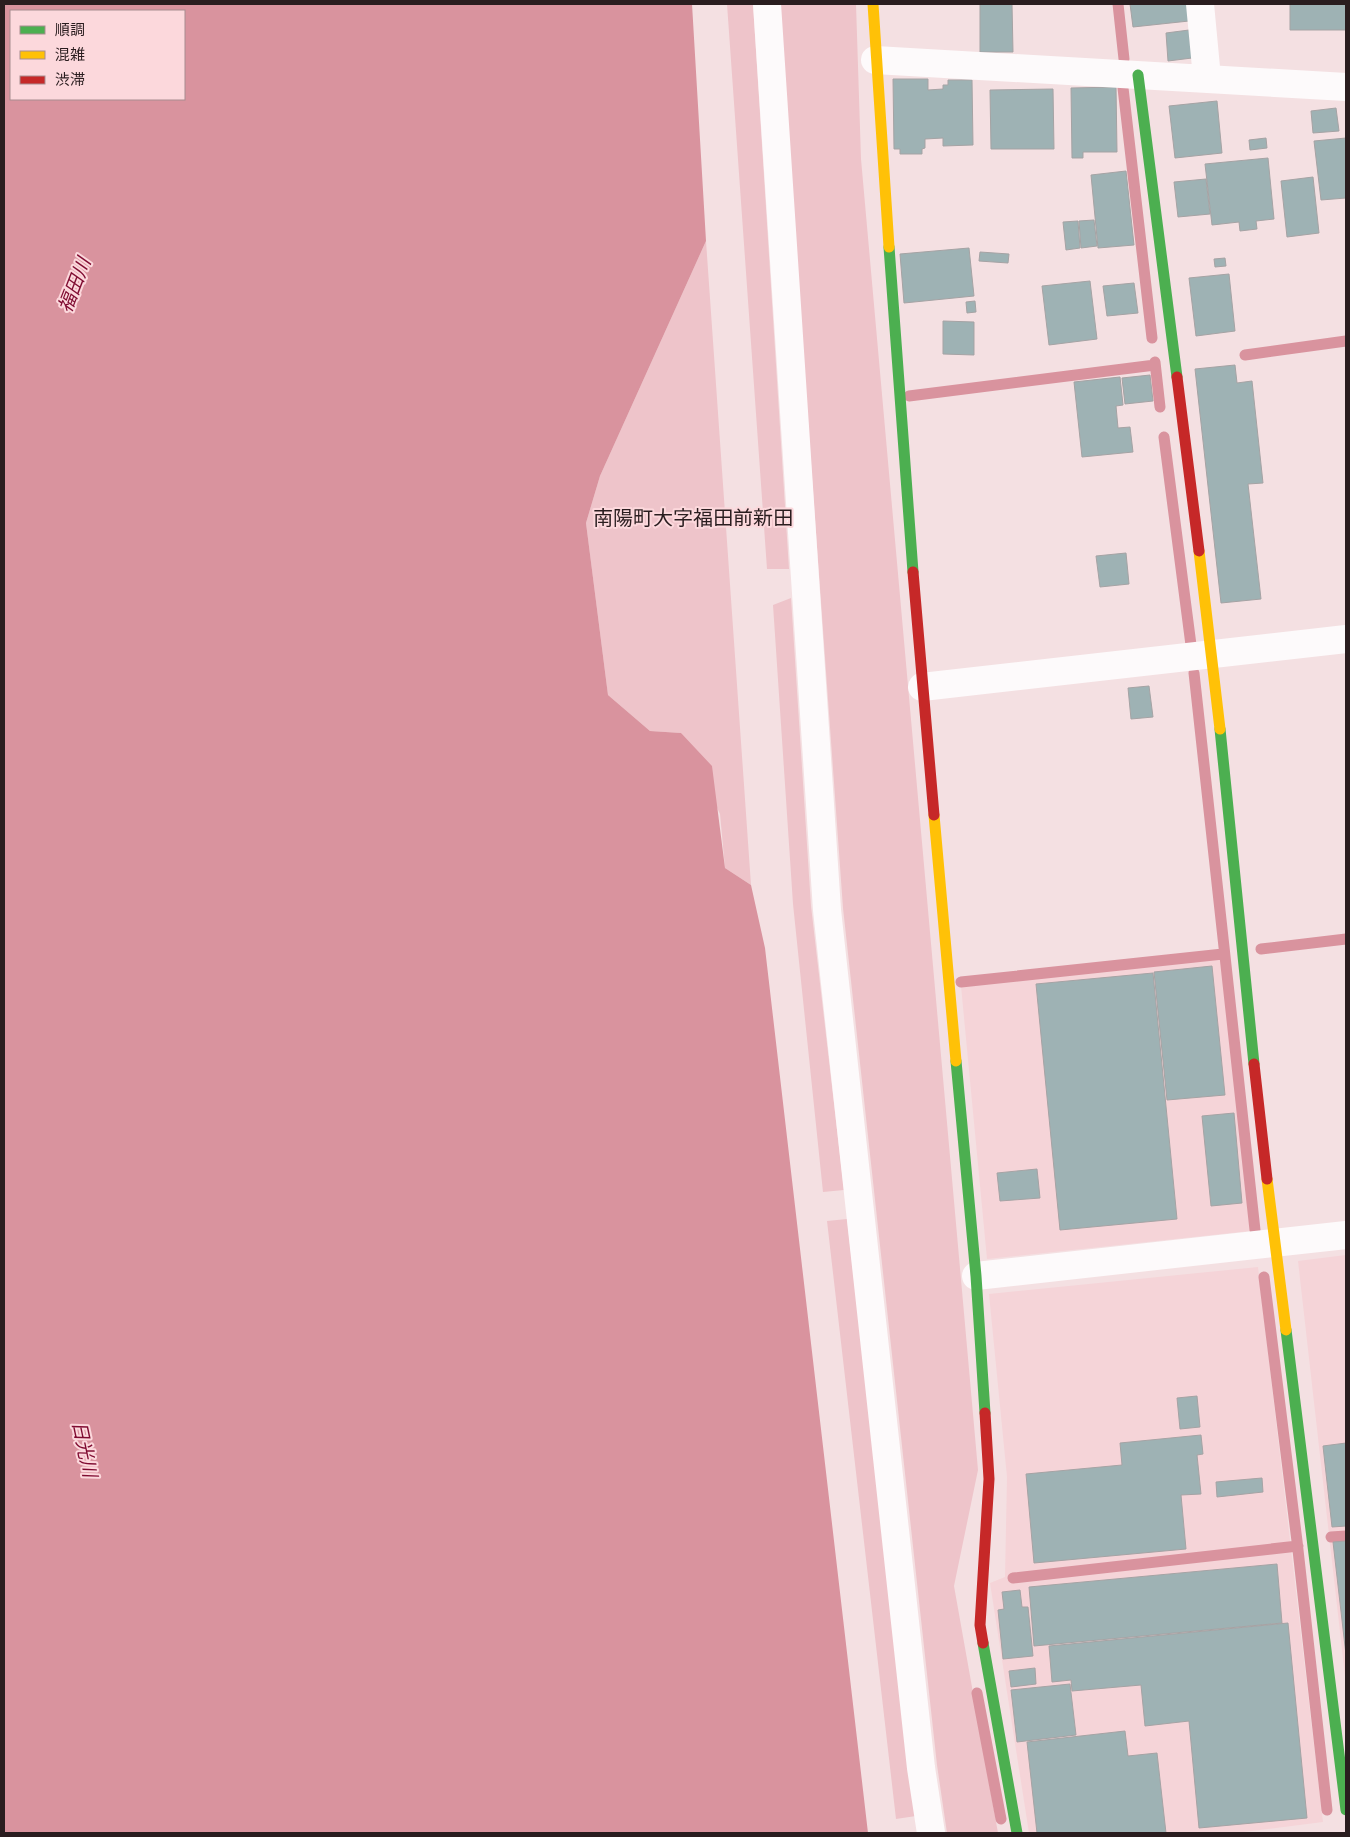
<svg xmlns="http://www.w3.org/2000/svg" width="1350" height="1837" viewBox="0 0 1350 1837" font-family="'Fira Sans Condensed','Noto Sans JP',sans-serif">
<rect width="100%" height="100%" fill="#f4e0e2"/>
<path fill="#f5d4d8" d="M1221,959L1250,1231L987,1259L961,986Z
M1346,1255V1685L1298,1261Z
M1258,1267L1323,1822L1236,1833H1029L990,1583L1005,1577L1007,1477L989,1294Z"/>
<path fill="#eec4ca" d="M727,4H753L789,569H767Z
M778,4H856L861,159L978,1470L954,1586L998,1833H947L937,1765L843,908Z
M706,241L751,885L725,868L720,814L681,733L650,731L608,695L586,523L600,476Z
M791,598L811,906L844,1190L823,1192L793,904L773,605Z
M847,1219L916,1816L896,1819L827,1221Z"/>
<path fill="#d9939e" fill-rule="evenodd" d="M4,4H692L706,241L600,476L586,523L608,695L650,731L681,733L712,766L725,868L751,885L765,948L868,1833H4ZM11,11H184V99H11Z"/>
<g fill="none" stroke-linecap="round" stroke-linejoin="round">
<path stroke="#d9939e" stroke-width="11" d="M1118,4L1124,59
M1123,88L1152,338
M1245,355L1346,341
M1155,362L1160,407
M909,396L1155,365
M1164,437L1191,645
M1194,673L1255,1230
M1261,949L1346,939
M961,982L1223,954
M1264,1277L1297,1541L1327,1810
M1331,1537L1346,1536
M1013,1578L1298,1546
M977,1693L1001,1819"/>
</g>
<path fill="#9eb2b4" stroke="#a5a3a4" d="M980,4H1012L1013,52H980Z
M1130,4H1188L1189,21L1133,27Z
M1290,4H1346V30H1290Z
M1189,30L1192,58L1168,61L1166,33Z
M893,79H928V90L943,89V85H948V80H972L973,145L943,146V138L925,139V148L922,149V154H900V149H894Z
M1116,87L1117,152H1083V158H1072L1071,88Z
M1053,89L1054,149H991L990,90Z
M1217,101L1222,153L1175,158L1169,106Z
M1336,108L1339,131L1313,133L1311,111Z
M1266,138L1267,148L1250,150L1249,140Z
M1346,138V198L1321,200L1314,141Z
M1268,158L1274,219L1256,221L1257,229L1240,231L1239,222L1212,225L1205,164Z
M1126,171L1134,245L1098,248L1091,175Z
M1313,177L1319,233L1287,237L1281,181Z
M1206,179L1210,214L1178,217L1174,182Z
M1094,220L1097,246L1081,248L1079,221Z
M1078,221L1080,248L1066,250L1063,222Z
M969,248L974,296L904,303L900,254Z
M980,252L1009,254L1008,263L979,261Z
M1225,258L1226,266L1215,267L1214,259Z
M1229,274L1235,331L1196,336L1189,278Z
M1090,281L1097,339L1049,345L1042,286Z
M1134,283L1138,313L1107,316L1103,286Z
M975,301L976,312L967,313L966,302Z
M943,321L974,322V355L943,354Z
M1235,365L1237,383L1252,381L1263,483L1248,484L1261,599L1221,603L1195,369Z
M1150,375L1153,401L1125,404L1122,378Z
M1120,377L1123,405L1116,406L1118,428L1130,427L1133,452L1082,457L1074,382Z
M1126,553L1129,584L1100,587L1096,556Z
M1149,686L1153,717L1131,719L1128,688Z
M1212,966L1225,1095L1167,1100L1154,972Z
M1153,973L1177,1219L1060,1230L1036,984Z
M1234,1113L1242,1203L1211,1206L1202,1116Z
M1037,1169L1040,1198L1000,1201L997,1173Z
M1197,1396L1200,1427L1180,1429L1177,1398Z
M1201,1435L1203,1454L1197,1455L1201,1494L1181,1495L1186,1549L1034,1563L1026,1474L1122,1465L1120,1443Z
M1346,1443V1526L1332,1527L1323,1446Z
M1262,1478L1263,1492L1217,1497L1216,1482Z
M1346,1541V1655L1333,1542Z
M1277,1564L1282,1623L1034,1646L1029,1587Z
M1020,1590L1022,1607H1028L1033,1656L1003,1659L998,1610L1004,1609L1002,1592Z
M1288,1623L1307,1818L1199,1828L1189,1721L1145,1726L1141,1685L1072,1691L1071,1680L1052,1682L1049,1646Z
M1035,1668L1036,1684L1011,1687L1009,1671Z
M1070,1684L1076,1735L1017,1742L1011,1690Z
M1125,1731L1128,1756L1157,1753L1166,1833H1037L1027,1742Z"/>
<g fill="none" stroke-linecap="round" stroke-linejoin="round">
<path stroke="#fdfafb" stroke-width="28" d="M767,4L827,910L921,1768L931,1833
M1200,4L1207,78
M875,60L1346,87
M922,687L1346,639
M976,1276L1346,1235"/>
<path stroke="#4caf50" stroke-width="11" d="M1138,75L1177,377
M889,247L913,572
M1220,729L1254,1064
M956,1061L976,1276L985,1413
M1286,1330L1346,1810
M983,1643L1017,1833"/>
<path stroke="#ffc107" stroke-width="11" d="M873,4L889,247
M1199,551L1220,729
M934,815L956,1061
M1267,1179L1286,1330"/>
<path stroke="#c62828" stroke-width="11" d="M1177,377L1199,551
M913,572L934,815
M1254,1064L1267,1179
M983,1643L980,1625L989,1479L985,1413"/>
</g>
<g text-anchor="middle" stroke-width="4" stroke-linejoin="round" paint-order="stroke">
<g font-size="19" font-style="italic" fill="#7f0b31" stroke="#fcd8dc">
<text transform="translate(74 285) rotate(-69)" y="7">福田川</text>
<text transform="translate(85 1449) rotate(78)" y="7">日光川</text>
</g>
<g font-size="20" fill="#2a1d1f" stroke="#fcd8dc">
<text x="693" y="525">南陽町大字福田前新田</text>
</g>
</g>
<rect width="1350" height="1837" fill="none" stroke="#2a1d1f" stroke-width="10"/>
<rect x="10" y="10" width="175" height="90" fill="#fcd8dc" stroke="#a88d90"/>
<rect x="20" y="26" width="25" height="8" fill="#4caf50" stroke="#a88d90"/>
<text x="55" y="35" font-size="15" fill="#2a1d1f">順調</text>
<rect x="20" y="51" width="25" height="8" fill="#ffc107" stroke="#a88d90"/>
<text x="55" y="60" font-size="15" fill="#2a1d1f">混雑</text>
<rect x="20" y="76" width="25" height="8" fill="#c62828" stroke="#a88d90"/>
<text x="55" y="85" font-size="15" fill="#2a1d1f">渋滞</text>
</svg>
